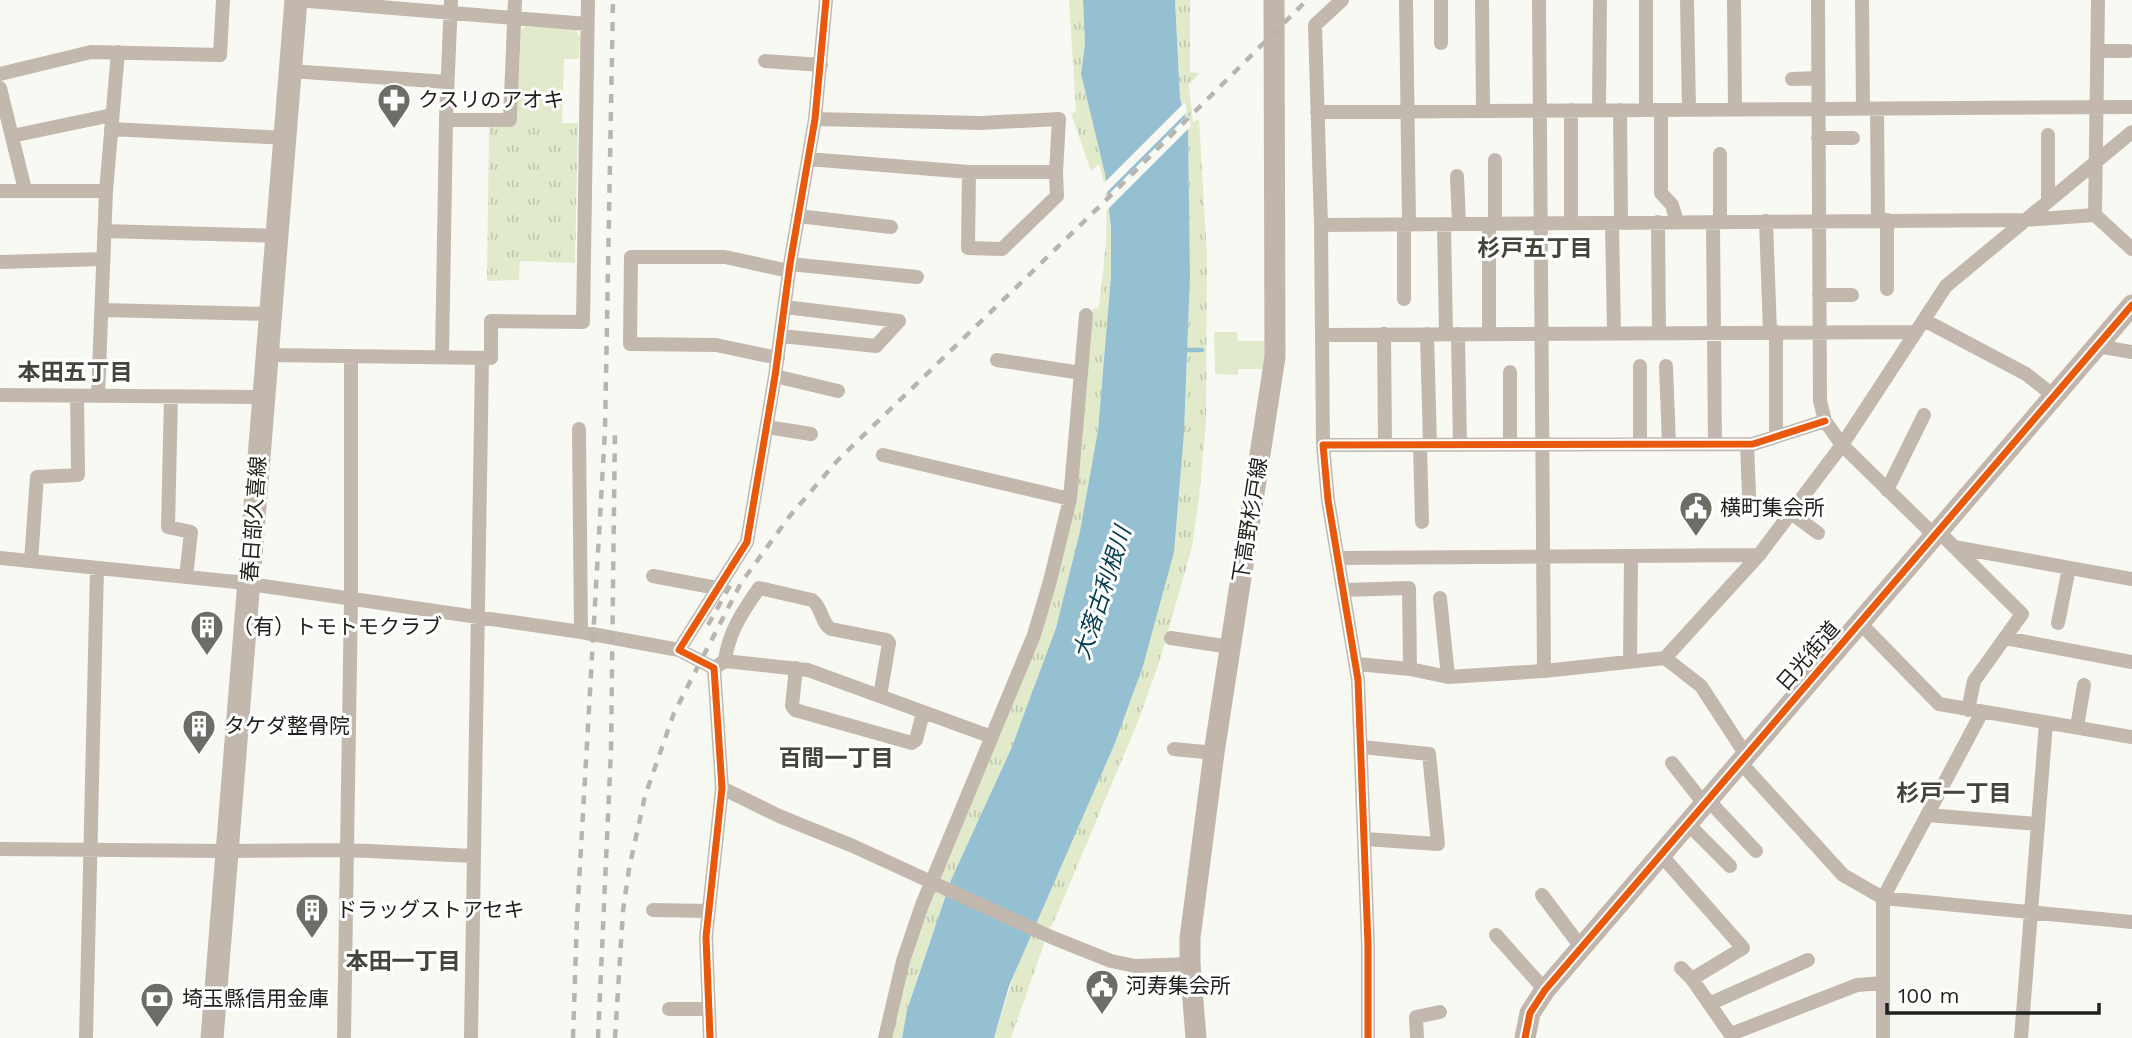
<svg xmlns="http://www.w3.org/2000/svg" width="2132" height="1038" viewBox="0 0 2132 1038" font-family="'Work Sans','Noto Sans JP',sans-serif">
<defs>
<pattern id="grass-tufts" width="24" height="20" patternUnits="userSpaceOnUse" patternTransform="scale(1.75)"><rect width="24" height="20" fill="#e1ebcc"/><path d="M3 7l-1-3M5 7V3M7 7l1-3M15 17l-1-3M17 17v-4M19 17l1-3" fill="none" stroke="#c1c9af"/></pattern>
</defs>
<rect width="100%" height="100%" fill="#f9f9f4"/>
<path fill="url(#grass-tufts)" d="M1069,0H1083L1085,44L1081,74L1105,174L1111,228V276L1098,430L1080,531L1056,628L1011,749L951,880L907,1010L902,1038H891C901,990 910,920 941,881L940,876L1038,637L1057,582L1074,503L1093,309L1099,307C1104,260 1113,209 1099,164L1091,171L1071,113L1076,112Z
M1175,0H1190V72L1200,73L1189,85L1193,122L1199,119L1207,255L1206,422L1199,499L1192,547L1159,663L1137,724L1052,926L1047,929L1042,939L1044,944L1011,1038H994L1184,433L1190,276L1188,129L1180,98Z
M578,123L575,263L520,261L519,280L487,281L489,124Z"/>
<path fill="#e1ebcc" d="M526,26L575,29L580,37L579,59H564L562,123L517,124L521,30Z
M1214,332H1237L1238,341H1268L1264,369H1238V375L1215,374Z"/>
<path fill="#95c0d2" d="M1083,0H1175L1180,98L1188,129L1190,276L1184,433L1174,552L1143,666L1115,743L1009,986L994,1038H902L907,1010L951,880L1011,749L1056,628L1080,531L1098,430L1111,276V228L1105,174L1081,74L1085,44Z"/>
<path fill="#f9f9f4" d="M1185,102L1187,112L1104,195L1103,184Z
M1188,115L1191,126L1106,211L1104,199Z"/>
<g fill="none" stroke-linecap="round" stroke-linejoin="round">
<path stroke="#95c0d2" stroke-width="4.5" d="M1182,350H1202"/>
<path stroke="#c3b8ae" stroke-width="14" d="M296,0L587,24
M1406,0L1409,224
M1441,0V43
M1482,0L1483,111
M1539,0L1544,671
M1646,0V110
M1687,0L1689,110
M1734,0L1735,109
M1818,0L1820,401L1825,421L1842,445L1935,536
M1862,0L1863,109
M2097,51H2128
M765,61L821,65
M291,71L447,82
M0,74L91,52L220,55L223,0
M1792,79L1818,78
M0,88L25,190
M1571,110V223
M1599,110L1600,0
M1620,110L1621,222
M1661,110V193L1672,205L1677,222
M1877,110L1878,220
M1317,112L2132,107
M815,119L980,123L1059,119L1056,172L1057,196L1002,249L968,248L969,172
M446,120H510L515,0
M111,129L286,138
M12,136L112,115
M1818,138H1853
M808,159L969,172H1056
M1495,160V224
M1457,176L1459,224
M0,191H106
M2048,200V135
M2095,215L2098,0
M798,216L891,227
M1766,221L1770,332
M1658,222L1659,333
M1713,222L1715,444
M1720,222V154
M1612,223L1614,333
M1404,224V299
M1444,224L1446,334
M1489,224V334
M1321,225L2025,220L2095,215L2132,249
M104,231L278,236
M0,262L103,259
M790,264L917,277
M1887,289V220
M1819,295H1852
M102,310L271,314
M1924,320L2026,374L2054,396
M1384,334L1385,445
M1427,334L1430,445
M1458,334L1460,445
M1322,335L1916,332
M782,336L876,346L899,321L785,307
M2097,346L2132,352
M267,355L491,358V321L583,322L588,0
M442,357L446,120L451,0
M778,358L716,345L630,344L631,257H725L789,271
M997,360L1081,373
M1640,366V444
M1666,366L1669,444
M1510,372V445
M775,376L838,391
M0,395L262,397
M98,396L106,191L118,52
M171,397L168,527L191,532L186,577
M767,427L811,434
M579,429L581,632
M1776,436V332
M1747,444L1749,495
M1323,445L1321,225L1315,25L1342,0
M1420,445L1422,522
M883,455L1070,499
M1887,490L1924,415
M1791,513L1818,533
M1939,532L2022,614L1974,681L1968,710
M1954,547L2132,579
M0,558L236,582L581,632L679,650
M1338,558L1759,555
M31,561L37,477L78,475L77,396
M653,576L717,588
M1344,590L1409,588L1410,669
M1440,598L1448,677
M1860,623L1939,704L2132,737
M2058,623L2069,568
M1171,638L1230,647
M2005,638L2132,662
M725,661L808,670L992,737
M1630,662L1631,557
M1357,664L1410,669L1448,677L1544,671L1665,658
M714,668L725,661C728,633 743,611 759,588L812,600C822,607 821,623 831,629L887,640L889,643L880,696
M796,668L792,706L795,710L912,743L916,740L923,713
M2077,727L2084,685
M1362,747L1429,754L1438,844L1365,839
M1174,749L1214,753
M1746,755L1701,686L1665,658L1759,555L1842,445L1946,286L2132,132
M1740,762L1843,875L1883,898L1982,712
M1672,763L1705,805
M722,788L779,816L853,846L1051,937L1111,961L1135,966L1190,964
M1708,800L1756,851
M1927,815L2038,824
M1688,824L1730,866
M0,849L226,851L348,850L473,856
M1662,856L1743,948L1692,979
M1542,895L1581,947
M653,910L709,911
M1496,935L1545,990
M1681,968L1692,979L1733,1038
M1709,1004L1808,960
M669,1009H708
M1731,1034L1857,985L1883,983
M86,1038L97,568
M344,1038L351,599V356
M471,1038L482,358
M710,1038L706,937L722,788L714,668L679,650L747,542L775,376L790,264L815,119L826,0
M885,1038L903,961L922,905L1034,635L1050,581L1070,499L1086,315
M1368,1038V945L1358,680L1328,500L1323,445L1753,444L1825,421
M1417,1038L1416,1017L1440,1012
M1883,1038V898L2132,922
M2021,1038L2046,723"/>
<path stroke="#c2b6ac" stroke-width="21" d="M1196,1038L1190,964V938L1214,753L1275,357L1274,0
M1525,1038L1530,1013L1545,990L2132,305"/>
<path stroke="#c3b8ae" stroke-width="23" d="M212,1038L296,0"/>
<path stroke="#b9b4ae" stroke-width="4.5" stroke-dasharray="9 9" stroke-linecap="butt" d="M708,625L732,582
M573,1038L577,918L605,430L613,0
M598,1038L611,750L615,427
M615,1038L623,911L629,869L645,796L674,713L741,583L789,517L837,461L1101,205L1307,0"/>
<defs>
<path id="cycleway" d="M710,1038L706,937L722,788L714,668L679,650L747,542L775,376L790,264L815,119L826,0
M1368,1038V945L1358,680L1328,500L1323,445L1753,444L1825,421
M1525,1038L1530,1013L1545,990L2132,305"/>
</defs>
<use href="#cycleway" stroke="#fff" stroke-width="11"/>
<use href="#cycleway" stroke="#e8590c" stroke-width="7"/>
</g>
<defs>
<symbol id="pharmacy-pin" viewBox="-11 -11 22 30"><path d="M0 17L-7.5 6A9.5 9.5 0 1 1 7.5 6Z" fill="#6d6d68" stroke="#fff"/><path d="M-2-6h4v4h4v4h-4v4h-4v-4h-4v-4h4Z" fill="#fff"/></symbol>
<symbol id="civic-pin" viewBox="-11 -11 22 30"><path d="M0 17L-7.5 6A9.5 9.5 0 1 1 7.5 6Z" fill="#6d6d68" stroke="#fff"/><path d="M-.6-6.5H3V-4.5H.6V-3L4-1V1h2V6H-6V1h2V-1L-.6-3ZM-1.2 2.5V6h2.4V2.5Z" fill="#fff"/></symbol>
<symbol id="building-pin" viewBox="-11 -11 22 30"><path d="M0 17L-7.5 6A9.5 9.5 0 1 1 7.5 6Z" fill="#6d6d68" stroke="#fff"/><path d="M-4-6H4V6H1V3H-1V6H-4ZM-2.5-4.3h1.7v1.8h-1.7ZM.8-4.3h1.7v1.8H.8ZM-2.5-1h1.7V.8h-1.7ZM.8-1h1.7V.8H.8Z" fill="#fff"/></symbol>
<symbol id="bank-pin" viewBox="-11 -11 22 30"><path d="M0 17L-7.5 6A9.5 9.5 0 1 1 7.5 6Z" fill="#6d6d68" stroke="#fff"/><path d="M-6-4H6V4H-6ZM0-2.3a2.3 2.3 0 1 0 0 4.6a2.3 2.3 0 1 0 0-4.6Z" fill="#fff"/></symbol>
</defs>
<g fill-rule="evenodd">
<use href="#pharmacy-pin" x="375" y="81" width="38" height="52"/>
<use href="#civic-pin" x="1677" y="489" width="38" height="52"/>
<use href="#building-pin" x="188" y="608" width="38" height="52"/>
<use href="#building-pin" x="180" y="707" width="38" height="52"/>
<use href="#building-pin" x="293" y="891" width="38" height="52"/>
<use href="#civic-pin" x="1083" y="967" width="38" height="52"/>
<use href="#bank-pin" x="138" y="980" width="38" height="52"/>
</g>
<g text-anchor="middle" stroke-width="6" stroke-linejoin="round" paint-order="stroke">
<g font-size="21" fill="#21211d" stroke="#fff" text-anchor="start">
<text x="418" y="107">クスリのアオキ</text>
<text x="1720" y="515">横町集会所</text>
<text x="232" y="634">（有）トモトモクラブ</text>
<text x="224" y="733">タケダ整骨院</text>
<text x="336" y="917">ドラッグストアセキ</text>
<text x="1126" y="993">河寿集会所</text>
<text x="182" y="1006">埼玉縣信用金庫</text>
</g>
<g font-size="21" fill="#21211d" stroke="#fff">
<text transform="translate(254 519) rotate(-86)" y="7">春日部久喜線</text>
<text transform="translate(1250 520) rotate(-81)" y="7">下高野杉戸線</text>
<text transform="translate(1808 656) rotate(-49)" y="7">日光街道</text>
</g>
<g font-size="23" font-weight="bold" fill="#44433c" stroke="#fff">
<text x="1535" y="256">杉戸五丁目</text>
<text x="75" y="380">本田五丁目</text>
<text x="836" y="766">百間一丁目</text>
<text x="1954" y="801">杉戸一丁目</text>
<text x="403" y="969">本田一丁目</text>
</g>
<g font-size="23" font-style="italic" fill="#033c4f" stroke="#fff">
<text transform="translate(1102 593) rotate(-72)" y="8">大落古利根川</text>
</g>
</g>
<path d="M1887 1003v10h212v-10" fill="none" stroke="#21211d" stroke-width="3.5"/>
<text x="1898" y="1003" font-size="21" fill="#21211d" stroke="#ffffff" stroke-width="5" paint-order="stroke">100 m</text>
</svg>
